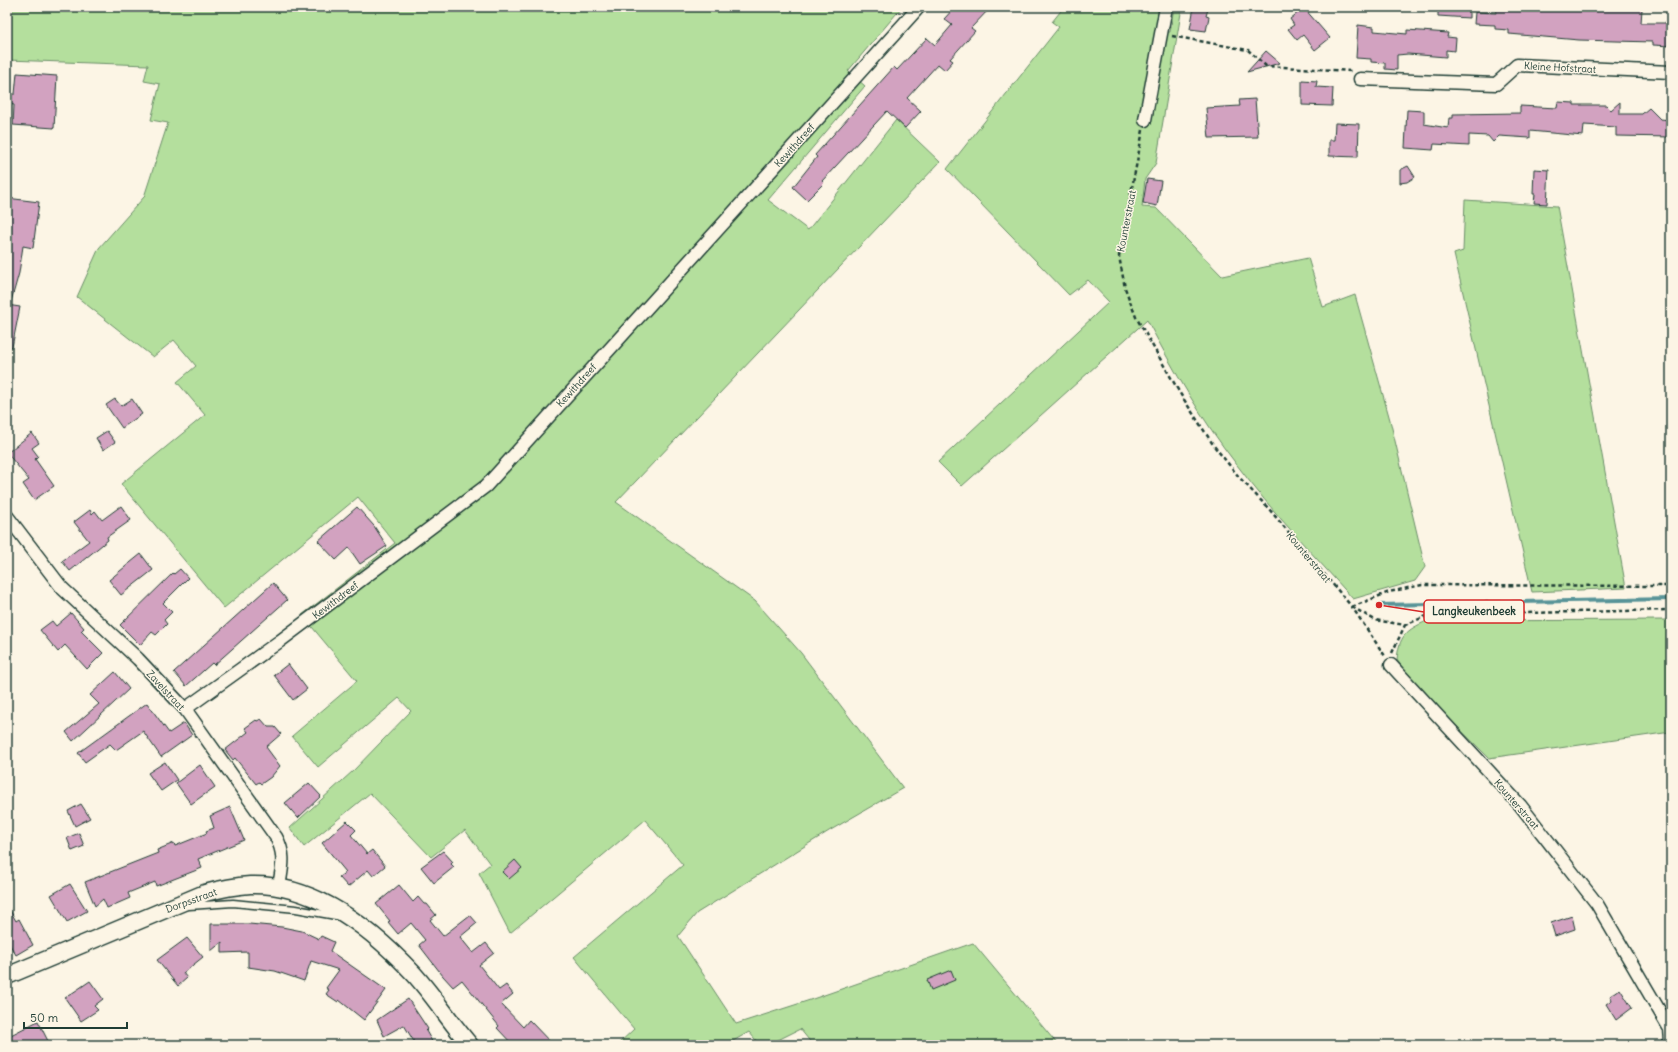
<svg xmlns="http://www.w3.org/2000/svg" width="1678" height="1052" viewBox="0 0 1678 1052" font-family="Delius,sans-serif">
<rect width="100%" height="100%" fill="#fcf5e5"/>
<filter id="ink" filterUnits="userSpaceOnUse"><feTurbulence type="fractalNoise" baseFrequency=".025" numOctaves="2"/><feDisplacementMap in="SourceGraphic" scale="8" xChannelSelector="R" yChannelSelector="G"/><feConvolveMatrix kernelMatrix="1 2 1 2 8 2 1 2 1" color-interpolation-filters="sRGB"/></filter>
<g filter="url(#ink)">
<path fill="#b4df9d" stroke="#6a8e68" d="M7,7H902L848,71L865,86L768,200L808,230L896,120L940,162L616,502L755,601L801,653L903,788L829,831L697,913L678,936L736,1024L807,1001L973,943L1058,1045H813L800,1029L768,1045H760L749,1032L726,1045H617L634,1029L574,957L683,865L645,820L510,933L479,873L490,864L465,830L431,857L370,793L304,847L290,828L353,771L411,711L399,698L318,767L292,736L357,681L302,615L395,543L358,497L224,608L121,484L205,415L177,382L196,366L174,340L153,357L77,297L99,248L144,197L168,123L151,120L160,84L144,81L148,65L7,60Z
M1064,7H1163L1159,31L1170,32L1174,7H1182L1156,163L1145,179L1142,207L1156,208L1222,276L1308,258L1323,307L1355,295L1390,420L1425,567L1415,581L1353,599C1314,555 1272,512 1237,465C1202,420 1174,371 1147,320L962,486L938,462L1109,302L1088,280L1069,295L947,169L1059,27L1052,22Z
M1465,200L1557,206L1626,588L1532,592L1454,254L1463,251Z
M1671,620V732L1489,758L1414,684L1397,660C1399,636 1406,630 1427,621Z"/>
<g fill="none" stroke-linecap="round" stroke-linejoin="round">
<path stroke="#599498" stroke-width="4" d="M1379,605L1671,599"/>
</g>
<path fill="#d2a2c0" stroke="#1f3d34" d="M955,7H991L971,28L975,31L950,59L953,61L945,70L938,64L907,98L921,111L905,128L887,111L822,181L824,183L807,200L793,187L817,157L815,155L894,67L897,70L927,38L935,45L952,25L944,19Z
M1194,7L1208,9L1206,16L1209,17L1206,31L1190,29Z
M1438,7H1469V18L1438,16Z
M1496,7L1537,9V7L1642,9L1641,23H1671V46L1653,45V42L1579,40L1509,34V30L1495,29V25L1474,24L1475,12L1496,13Z
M1304,8L1330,38L1315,50L1303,35L1297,40L1288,29L1294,25L1290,19Z
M1358,25L1374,27V31L1407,34V30L1448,33L1447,37L1456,38L1455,51L1446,50V57L1408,54L1397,55V70L1385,69V63L1371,62V59L1356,58Z
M1266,51L1280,63L1247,72Z
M17,73L57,76L54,128L13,125L14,105L10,104L11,94H15Z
M1302,80L1317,81L1316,87L1333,88L1332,106L1302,105Z
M1255,99L1258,137L1209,138L1206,108L1240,106L1239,100Z
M1558,102L1574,103V105H1606L1611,110L1620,102V114H1642L1649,108L1660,119L1671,120V137L1616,136V127L1584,125L1583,136L1530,131V138L1499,136L1493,142L1488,136L1469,135V146L1434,144L1433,150L1405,148L1407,110L1424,111V124L1448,128L1449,118H1453V114L1520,113V106L1557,108Z
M1335,123L1359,124L1358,157L1329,156V140H1334Z
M1408,166L1415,177L1407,182L1400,183V170Z
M1534,169L1549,170L1547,204L1534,203L1535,194H1533Z
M1147,179L1161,181L1157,206L1143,203Z
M7,198L39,202L33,248L23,246L19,273L10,305H7Z
M7,305L20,307L12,347L7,346Z
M115,399L121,406L132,399L142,414L122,428L106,405Z
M107,431L115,442L103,450L96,438Z
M32,433L39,443L32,448L38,456L35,459L54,486L34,500L23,484L29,480L7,453Z
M121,506L131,520L107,537L108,540L70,571L62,561L89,541L74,522L90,510L92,514L95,511L102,520Z
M357,507L374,526L387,546L360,564L349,548L336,560L318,541Z
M141,554L153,570L121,595L109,580Z
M180,569L188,578L163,603L172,612L164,620L167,624L156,635L152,632L140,645L120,625L173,573L174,574Z
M273,583L287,600L214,665L212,663L186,686L174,672Z
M71,613L84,628L81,631L103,653L87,669L65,645L58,652L40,630L52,621L56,626Z
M288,664L307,689L293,700L274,675Z
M115,672L129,689L73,741L66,732L99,704L90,695Z
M147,703L169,733L184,723L192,735L161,757L143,731L116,750L110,744L85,762L78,753Z
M261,719L268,727H275L281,734L266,747L280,766L271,777L261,784L259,782L256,784L235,758L233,760L225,750L248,732L245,728L256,720L257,721Z
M165,762L177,780L161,791L148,773Z
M200,765L215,787L191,804L176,783Z
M309,783L321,796L298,818L285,803Z
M81,804L90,818L75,826L68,811Z
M230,807L244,840L198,859L202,868L156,886L155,882L128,893L130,898L107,908L103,899L95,906L85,882L158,853L157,850L174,843L175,846L207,833L206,831L214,828L210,816Z
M347,821L356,830L351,835L367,854L372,850L385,866L373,876L368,870L348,887L339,877L346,872L322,843Z
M79,833L84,846L72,851L67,838Z
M443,851L453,862L451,864L454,867L434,883L421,867Z
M515,860L522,868L509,879L502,872Z
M70,884L87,911L67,922L51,895Z
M399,885L413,902L418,897L424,904H427L436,915L430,920L443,936L470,915L477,923L460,937L473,953L486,943L494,953L479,965L499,990L506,985L513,994L501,1004L523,1027L529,1020L553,1045H513L497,1028L499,1026L462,980L453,987L443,976L419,945L425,940L411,923L398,934L388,922L390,921L376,904Z
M7,905L16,921L19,919L33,945L16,955L7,940Z
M1572,916L1575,929L1555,936L1551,923Z
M211,924H249L282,927L302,931L319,939L321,936L334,942L330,951L386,990L364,1020L339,1000L338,1002L326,994L329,990L326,988L339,970L311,961L304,981L275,971L248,967V952L222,953V942L211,951Z
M187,938L203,957L183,973L187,978L178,986L157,960Z
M951,970L955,980L931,990L927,980Z
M90,981L103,999L94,1006L98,1010L81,1021L65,998Z
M1620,989L1632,1008L1616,1020L1606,1004L1612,1000L1610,996Z
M408,999L428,1029L426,1031L434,1045H416L404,1025L384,1036L377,1020Z
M38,1021L50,1045H7V1037Z"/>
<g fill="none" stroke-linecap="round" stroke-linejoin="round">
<defs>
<path id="lane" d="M189,906L233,903L296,909L336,916"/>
<path id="street" d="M1360,79L1496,84L1517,65L1671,72
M1145,120L1166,7
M7,516L62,588L138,659L185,709L276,837C286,855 282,867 279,887
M1391,665L1520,805L1597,904L1670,1029L1671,1041L1667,1045
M185,709L280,641L486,486L919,7"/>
<path id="secondary" d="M7,976L205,893C220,889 235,886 250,885C315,883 371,928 413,973C434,996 450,1022 470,1045"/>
</defs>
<use href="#lane" stroke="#1f3d34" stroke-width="9"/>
<use href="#street" stroke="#1f3d34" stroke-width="15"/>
<use href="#secondary" stroke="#1f3d34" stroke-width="19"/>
<path stroke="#1f3d34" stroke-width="2.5" stroke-dasharray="4 3" stroke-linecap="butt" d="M1172,36L1248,50L1266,66L1351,71
M1143,130L1119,256L1125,288L1136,317L1181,395L1214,446L1239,477L1269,509L1352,607L1385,656
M1352,607L1375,620L1405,625L1429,615L1671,610
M1352,607L1389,592L1422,585L1671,586
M1392,653L1405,625"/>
<use href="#lane" stroke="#fcf5e5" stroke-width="6"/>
<use href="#street" stroke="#fcf5e5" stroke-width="12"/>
<use href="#secondary" stroke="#fcf5e5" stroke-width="16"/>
</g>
</g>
<g text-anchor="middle" stroke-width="3" stroke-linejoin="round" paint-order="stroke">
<g font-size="10" fill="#1f3d34" stroke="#fcf5e5">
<text transform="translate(1560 67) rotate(3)" y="4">Kleine Hofstraat</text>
<text transform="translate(794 145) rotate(-48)" y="4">Kewithdreef</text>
<text transform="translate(1126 221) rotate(-79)" y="4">Kounterstraat</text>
<text transform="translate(576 385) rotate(-48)" y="4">Kewithdreef</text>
<text transform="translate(1309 557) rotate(50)" y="4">Kounterstraat</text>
<text transform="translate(335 600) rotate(-37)" y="4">Kewithdreef</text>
<text transform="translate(166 690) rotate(47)" y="4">Zavelstraat</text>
<text transform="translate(1517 804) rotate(49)" y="4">Kounterstraat</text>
<text transform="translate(191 900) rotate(-20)" y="4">Dorpsstraat</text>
</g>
</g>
<path fill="none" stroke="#d62828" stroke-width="1.5" d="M1379 605L1424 612"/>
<circle fill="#d62828" stroke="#fcf5e5" stroke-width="1.5" cx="1379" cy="605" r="4"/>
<rect fill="#fcf5e5" stroke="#d62828" stroke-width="1.5" x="1424" y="600" width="100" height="23" rx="4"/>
<g font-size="11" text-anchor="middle" font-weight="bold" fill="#1f3d34">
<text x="1474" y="615">Langkeukenbeek</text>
</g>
<rect width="1678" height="1052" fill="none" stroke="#fcf5e5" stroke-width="24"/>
<rect x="12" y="12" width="1654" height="1028" fill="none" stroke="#1f3d34" stroke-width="1.5" filter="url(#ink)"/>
<path d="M24 1022v6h103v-6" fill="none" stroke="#1f3d34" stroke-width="2"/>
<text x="30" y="1022" font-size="12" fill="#1f3d34" stroke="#fcf5e5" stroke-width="3" paint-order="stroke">50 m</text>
</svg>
